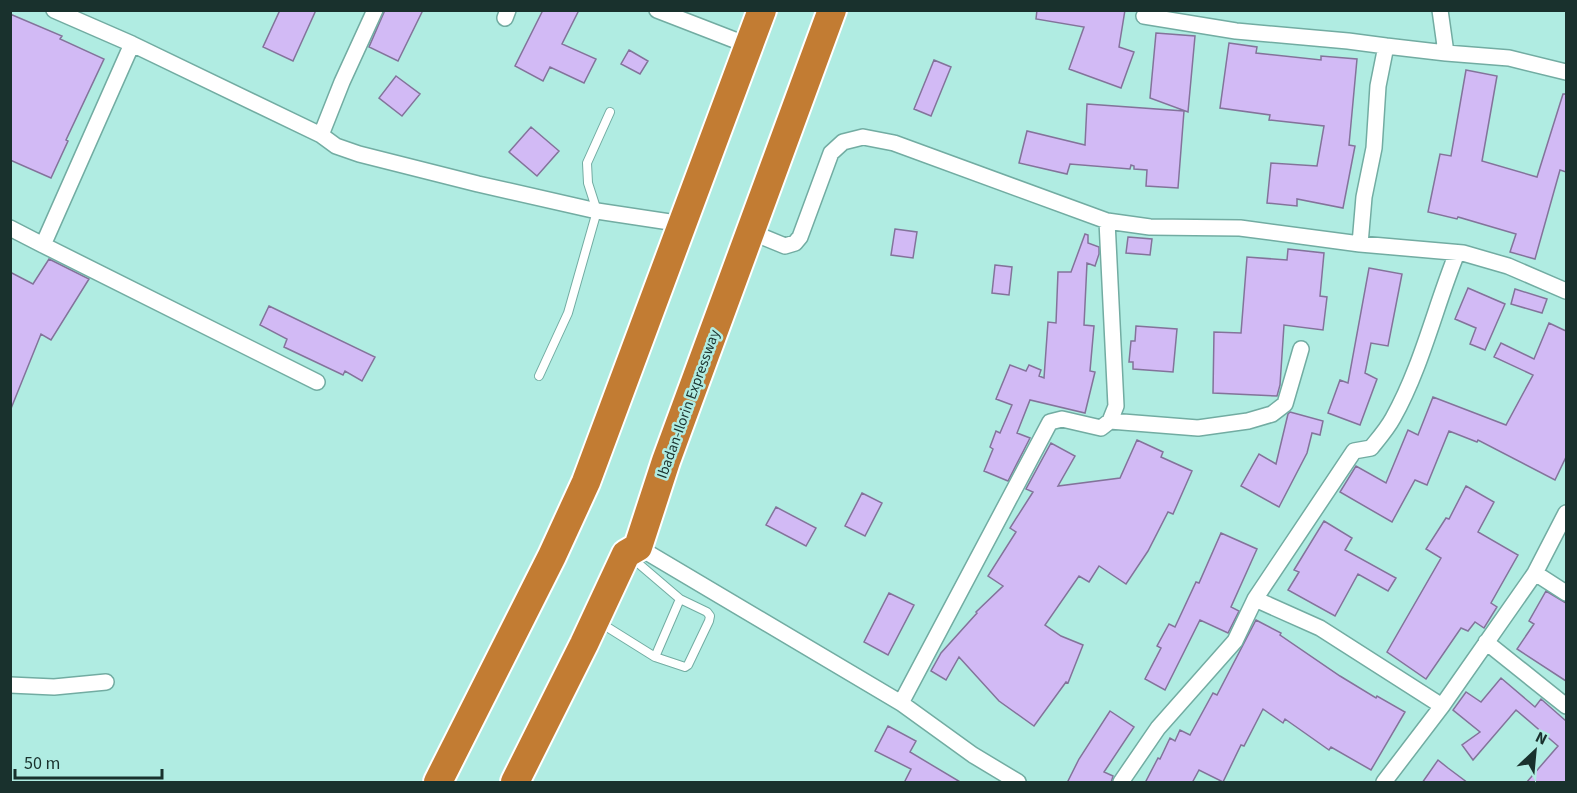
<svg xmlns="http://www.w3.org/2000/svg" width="1577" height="793" viewBox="0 0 1577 793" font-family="'Source Sans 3',sans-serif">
<rect width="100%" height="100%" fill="#b0ece2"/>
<path fill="#d2baf5" stroke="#83739a" stroke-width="1.5" d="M280,10H316L293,61L263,47Z
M385,10H423L398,61L369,47Z
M543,10H579L562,44L596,59L584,83L550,67L543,81L515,66Z
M1037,10H1125L1119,47L1134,52L1121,88L1069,69L1084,27L1036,19Z
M10,14L62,36L60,39L104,59L66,140L68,141L51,178L10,160Z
M1156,33L1195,36L1188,112L1150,98Z
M1229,43L1257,47L1256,53L1321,60V56L1357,59L1349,145L1355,146L1343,208L1297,199V206L1267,203L1271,163L1317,166L1324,126L1269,120L1270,115L1220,108Z
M629,50L648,61L640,74L621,64Z
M934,60L951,67L931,116L914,109Z
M1466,70L1497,76L1482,161L1537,177L1563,94H1566V172L1560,170L1535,259L1510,252L1516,234L1458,217L1457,219L1428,212L1440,154L1451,156Z
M396,76L420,94L402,116L379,98Z
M1087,104L1184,111L1178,188L1146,186L1147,170L1134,169V166L1131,165L1130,169L1070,164L1067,174L1019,163L1027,131L1085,145Z
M531,127L559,151L537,176L509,152Z
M895,229L917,232L913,258L891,255Z
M1085,234L1088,235V243L1099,247V254L1095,266L1087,263L1084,325L1094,326L1090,371L1095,372L1085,413L1030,400L1017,433L1030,438L1008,481L984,471L993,449L990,447L996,431L1000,433L1012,405L996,399L1010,365L1026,371L1029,365L1041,370L1039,376L1044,378L1048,322L1056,323L1058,272H1071Z
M1128,237L1152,239L1150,255L1126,253Z
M1288,249L1324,253L1320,296L1327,297L1323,330L1284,325L1280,385L1277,396L1213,393L1214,332L1241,333L1247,257L1287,260Z
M49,259L89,279L51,340L41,334L10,411V272L33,284Z
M995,265L1012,267L1009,295L992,293Z
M1369,268L1402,274L1388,346L1371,343L1365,373L1377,379L1360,425L1328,413L1340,380L1348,383Z
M1468,288L1505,304L1485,350L1470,344L1476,328L1455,319Z
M1515,289L1547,299L1542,313L1511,304Z
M269,306L375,357L362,381L345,371L343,375L284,347L287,339L260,325Z
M1549,323L1566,331V457L1555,480L1478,440L1477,442L1449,431L1427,485L1415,480L1392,522L1340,492L1356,466L1386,483L1408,430L1418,435L1433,397L1506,425L1533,375L1494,357L1501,343L1534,359Z
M1136,326L1177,329L1173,372L1133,369V362H1129L1131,341H1135Z
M1290,412L1323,421L1320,435L1312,433L1307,453L1279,507L1241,486L1259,454L1276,464L1288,414Z
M1137,440L1163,452L1161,457L1192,471L1173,514L1168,512L1148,551L1126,584L1099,566L1089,582L1079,576L1045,625L1061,636L1083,645L1068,683L1066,682L1034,726L999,701L959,657L946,680L931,671L941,653L977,613L976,612L1003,586L988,576L1016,532L1010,528L1033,492L1026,489L1051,443L1075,456L1058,486L1120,478Z
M1466,486L1494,502L1478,532L1518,555L1491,603L1497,607L1484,628L1475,622L1468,631L1461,628L1426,679L1387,652L1441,558L1426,549L1446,518L1449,519Z
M862,493L882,503L865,536L845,526Z
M776,507L816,528L806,546L766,525Z
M1324,521L1352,538L1345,550L1396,578L1388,591L1358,574L1335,616L1288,590L1299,572L1294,570Z
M1221,533L1257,549L1231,607L1239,611L1228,633L1200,620L1165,690L1145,679L1161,648L1157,646L1169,624L1175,627L1196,582L1199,583Z
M1546,591L1566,603V681L1517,649L1534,624L1529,621Z
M889,593L914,605L888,655L864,642Z
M1256,620L1281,633L1280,635L1340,676L1376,698L1377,696L1405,712L1371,770L1331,747L1329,750L1285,719L1283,723L1263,709L1244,746L1241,745L1223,782L1199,770L1192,783H1145L1158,758L1160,759L1170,738L1175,741L1180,730L1190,735L1213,693L1217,695Z
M1501,678L1535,707L1541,699L1566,721V783H1526L1558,746L1516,710L1473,760L1462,745L1480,732L1453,710L1466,692L1481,702Z
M1110,711L1134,727L1104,772L1113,776L1111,783H1067L1079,759Z
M888,726L916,741L910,752L962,783H904L911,769L875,751Z
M1438,760L1448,768L1468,783H1422Z"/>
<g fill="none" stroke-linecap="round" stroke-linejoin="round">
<defs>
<path id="service" d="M539,376L568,313L597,211L588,183L587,163L610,112
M599,622L655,657L680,599L632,558
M655,657L685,667L688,665L709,621L710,616L707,612L680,599"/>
<path id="minor" d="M54,10L132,44L321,135L336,146L359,154L478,184L597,211L683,224
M657,10L750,46
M1440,10L1446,53L1509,58L1566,72
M1144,16L1236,31L1348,41L1386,46L1378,86L1374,148L1364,197L1360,244
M505,18L508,10
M1386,46L1446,53
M321,135L342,82L375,10
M10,228L43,245L132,44
M751,232L785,246L795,243L800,237L831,153L843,142L863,137L894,143L1107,221L1150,227L1240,228L1360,244L1463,253L1508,266L1566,291
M43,245L317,382
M1110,421L1198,428L1248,421L1272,414L1285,404L1301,349
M638,547L901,703L973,755L1018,782
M1535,573L1566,593
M1255,599L1320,628L1442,706
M1486,642L1566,706
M10,685L54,687L106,682
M901,703L1050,422L1062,419L1101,428L1110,421L1116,406L1107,221
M1121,782L1158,728L1235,641L1255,599L1354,451L1371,448C1379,438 1387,429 1393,418C1422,366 1435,307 1457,253
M1384,782L1442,706L1535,573L1566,513"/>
<path id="motorway" d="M438,782L552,556L586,482L762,10
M515,782L584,644L626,554L638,547L666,461L832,10"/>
</defs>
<use href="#service" stroke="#72aca2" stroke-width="10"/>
<use href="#minor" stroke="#72aca2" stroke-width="18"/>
<use href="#motorway" stroke="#fff" stroke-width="32"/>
<use href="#service" stroke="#fff" stroke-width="8"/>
<use href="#minor" stroke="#fff" stroke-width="15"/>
<use href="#motorway" stroke="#c27c33" stroke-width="28"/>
</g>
<g text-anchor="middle" stroke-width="5" stroke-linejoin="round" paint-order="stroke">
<g font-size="15" fill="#19312d" stroke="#b0ece2">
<text transform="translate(688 404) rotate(-70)" y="5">Ibadan-Ilorin Expressway</text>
</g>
</g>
<rect width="1577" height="793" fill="none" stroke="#19312d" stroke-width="24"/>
<g transform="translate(1535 751) rotate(26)" stroke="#b0ece2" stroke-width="4.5" paint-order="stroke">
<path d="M0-4.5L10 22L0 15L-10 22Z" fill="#19312d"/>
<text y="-9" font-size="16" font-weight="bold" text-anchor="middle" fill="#19312d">N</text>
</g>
<path d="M15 769v9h147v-9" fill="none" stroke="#19312d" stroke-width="3"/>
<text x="24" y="769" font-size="18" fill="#19312d" stroke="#b0ece2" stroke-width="4.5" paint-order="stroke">50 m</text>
</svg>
